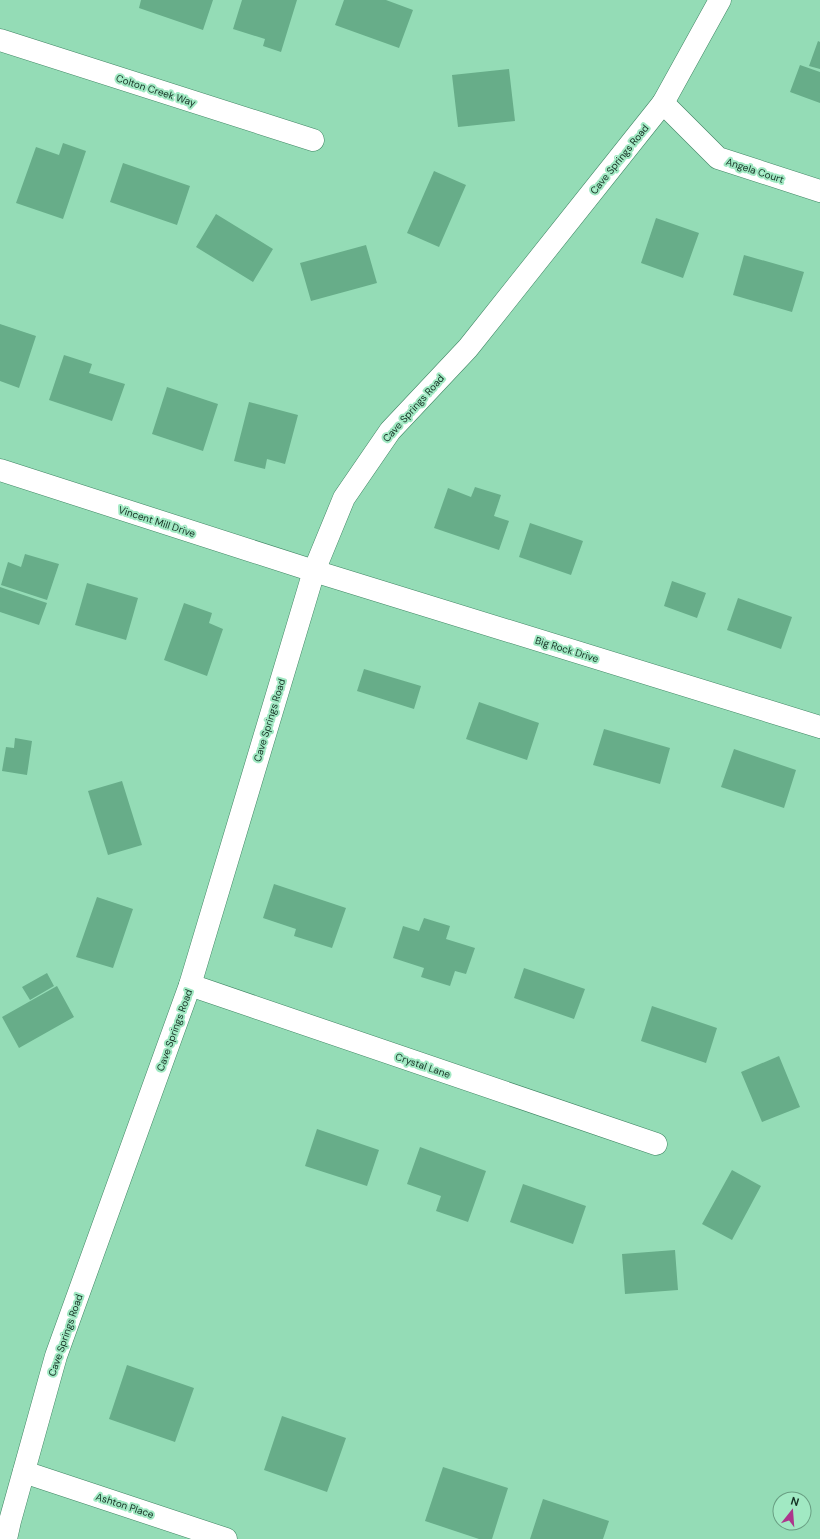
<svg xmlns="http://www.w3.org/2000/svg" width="820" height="1539" viewBox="0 0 820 1539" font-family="'DM Sans',sans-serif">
<rect width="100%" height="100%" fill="#94dcb6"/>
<path fill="#67ad89" d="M141,0H213L203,30L139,8Z
M242,0H297L281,52L263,46L265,39L233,29Z
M344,0H386L413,10L399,48L335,25Z
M818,41L820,42V69L809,66Z
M800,65L820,72V103L790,92Z
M509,69L515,121L458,127L452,75Z
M63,143L86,151L63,219L16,203L36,147L59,155Z
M123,163L190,186L177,225L110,202Z
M434,171L466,185L439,247L407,233Z
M216,214L273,249L253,282L196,247Z
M656,218L699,233L683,278L641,263Z
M366,245L377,283L311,301L300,263Z
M744,255L804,272L792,312L733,295Z
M0,324L36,336L19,388L0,381Z
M64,355L92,364L89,373L125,384L112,421L49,400Z
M167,387L218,404L203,451L152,434Z
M249,402L298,415L285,464L267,459L265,469L234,461Z
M475,487L501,495L494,516L509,521L499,550L434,528L448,488L471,497Z
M530,523L583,541L571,575L519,557Z
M25,554L59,564L47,600L1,585L8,562L21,567Z
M672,581L706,593L697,618L664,606Z
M87,583L138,598L126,640L75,625Z
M0,587L47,603L39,625L0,612Z
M738,598L792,617L781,649L727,630Z
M184,603L212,613L209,623L223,629L207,676L164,660Z
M364,669L421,686L414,709L357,691Z
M479,702L539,723L527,760L466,739Z
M604,729L670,748L660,784L593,765Z
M15,738L32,741L27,775L2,771L6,747L14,748Z
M734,749L796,770L784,808L721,787Z
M122,781L142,845L108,855L88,791Z
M274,884L346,908L332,948L294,936L296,929L263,918Z
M97,897L133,909L113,968L76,957Z
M424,918L450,926L446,939L475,948L466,974L455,971L450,986L421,977L424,968L393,958L403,926L419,931Z
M524,968L585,989L574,1019L514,998Z
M47,973L54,986L30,1000L22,987Z
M57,986L74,1017L19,1048L2,1017Z
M652,1006L717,1028L706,1063L641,1041Z
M779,1056L800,1107L762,1122L741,1072Z
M317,1129L379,1150L367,1186L305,1166Z
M420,1147L486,1171L468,1222L436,1211L441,1196L407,1184Z
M732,1170L761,1186L732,1240L702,1224Z
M523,1184L586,1206L573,1244L510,1222Z
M675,1250L678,1290L625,1294L622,1254Z
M127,1365L194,1388L175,1442L109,1419Z
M282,1416L346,1438L327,1492L264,1470Z
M443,1467L508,1488L492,1539H479L425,1521Z
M543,1499L609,1521L603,1539H530Z"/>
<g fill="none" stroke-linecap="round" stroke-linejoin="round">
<defs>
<path id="street" d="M0,40L313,140
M663,103L718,158L820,191
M0,470L314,571L820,727
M190,985L656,1144
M24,1472L226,1539"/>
<path id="secondary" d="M6,1539L10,1521L56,1356L190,985L314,571L344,498L390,431L468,348L663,103L720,0"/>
</defs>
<use href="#street" stroke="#3f8563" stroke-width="23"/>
<use href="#secondary" stroke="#3f8563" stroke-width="23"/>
<use href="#street" stroke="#fff" stroke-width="22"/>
<use href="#secondary" stroke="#fff" stroke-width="22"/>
</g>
<g text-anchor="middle" stroke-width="4" stroke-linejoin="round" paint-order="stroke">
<g font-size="10" fill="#143123" stroke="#a1e9c3">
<text transform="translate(156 90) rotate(18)" y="4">Colton Creek Way</text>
<text transform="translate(619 159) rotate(-51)" y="4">Cave Springs Road</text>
<text transform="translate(755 170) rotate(18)" y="4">Angela Court</text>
<text transform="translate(413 408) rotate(-48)" y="4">Cave Springs Road</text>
<text transform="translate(157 521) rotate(18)" y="4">Vincent Mill Drive</text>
<text transform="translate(567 649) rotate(17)" y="4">Big Rock Drive</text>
<text transform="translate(269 720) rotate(-73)" y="4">Cave Springs Road</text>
<text transform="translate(174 1030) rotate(-70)" y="4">Cave Springs Road</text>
<text transform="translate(423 1065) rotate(19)" y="4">Crystal Lane</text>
<text transform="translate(65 1335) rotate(-71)" y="4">Cave Springs Road</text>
<text transform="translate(125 1505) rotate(18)" y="4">Ashton Place</text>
</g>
</g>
<g transform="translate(792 1511) rotate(17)"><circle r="19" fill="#a1e9c3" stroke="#699f83"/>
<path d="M0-3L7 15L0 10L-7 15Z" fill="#ad368c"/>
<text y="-6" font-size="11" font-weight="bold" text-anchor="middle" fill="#143123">N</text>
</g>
</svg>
